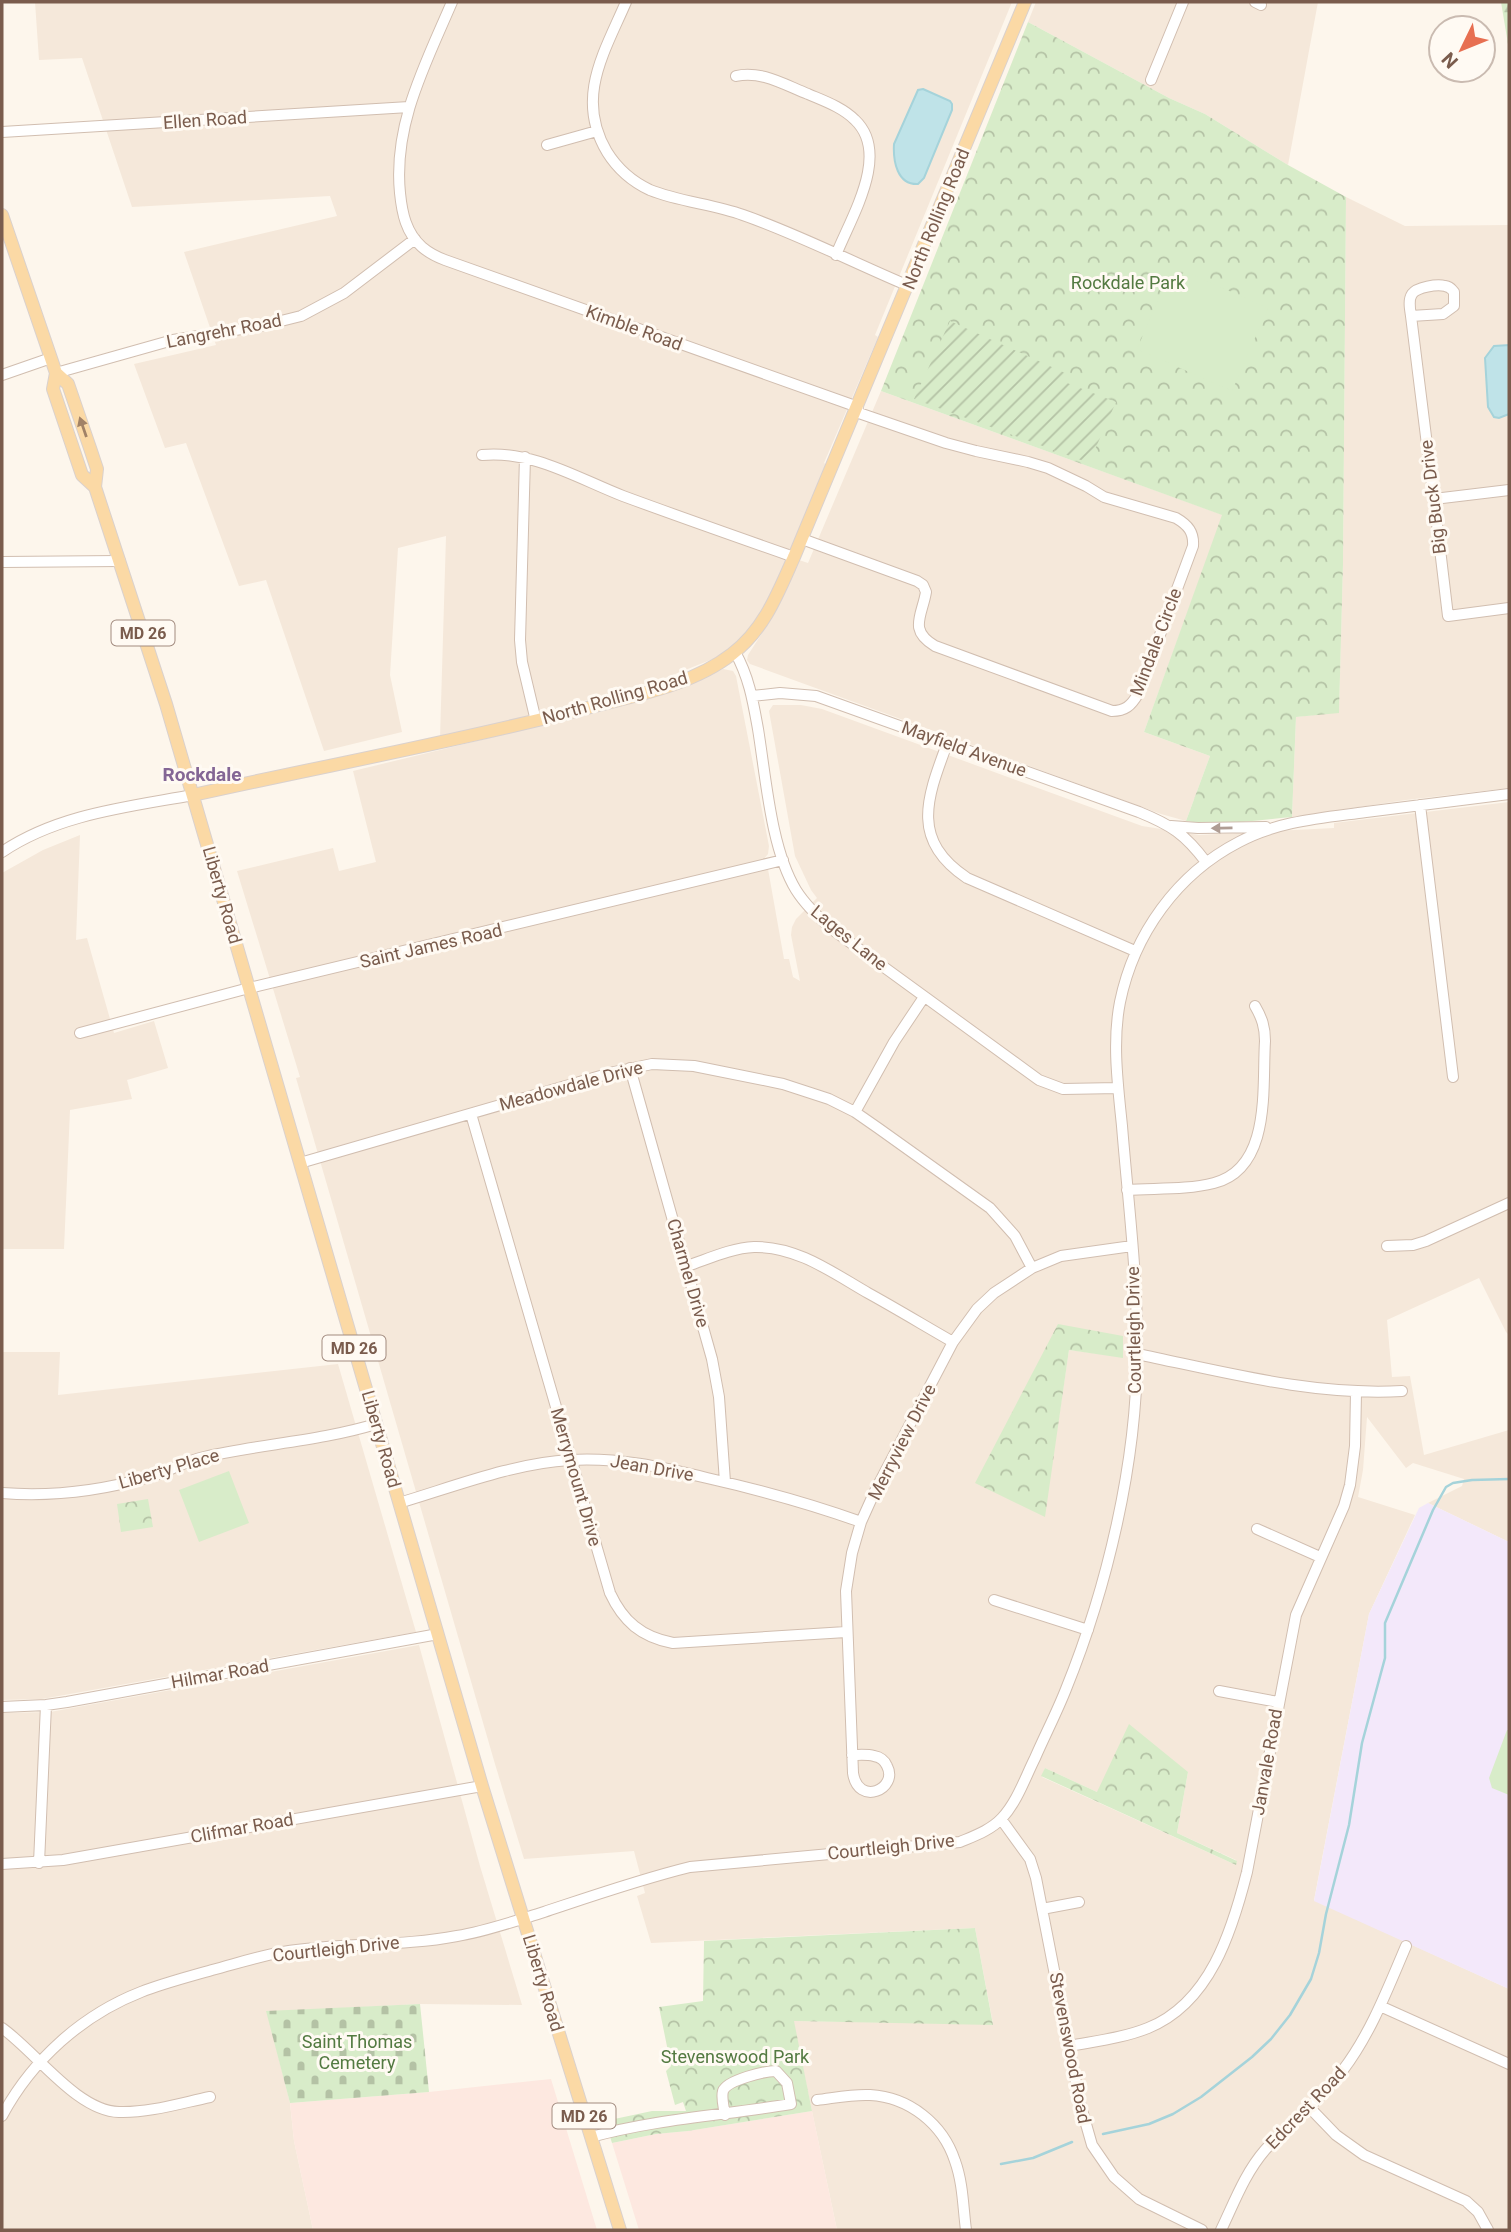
<svg xmlns="http://www.w3.org/2000/svg" width="1511" height="2232" viewBox="0 0 1511 2232" font-family="Roboto,sans-serif">
<defs>
<pattern id="forest-firs" width="22" height="20" patternUnits="userSpaceOnUse" patternTransform="scale(1.75)"><rect width="22" height="20" fill="#d8ecc9"/><path d="M5 1l3.5 6h-7zM16 11l3.5 6h-7z" fill="#b4c2a5"/></pattern>
<pattern id="cemetery-stones" width="16" height="16" patternUnits="userSpaceOnUse" patternTransform="scale(1.75)"><rect width="16" height="16" fill="#d8ecc9"/><path d="M2 7V4a2 2 0 0 1 4 0v3zM10 15v-3a2 2 0 0 1 4 0v3z" fill="#b4c2a5"/></pattern>
<pattern id="park-crowns" width="20" height="18" patternUnits="userSpaceOnUse" patternTransform="scale(1.75)"><rect width="20" height="18" fill="#d8ecc9"/><path d="M2 6a3 3 0 1 1 6 0M12 15a3 3 0 1 1 6 0" fill="none" stroke="#b4c2a5"/></pattern>
<pattern id="garden-furrows" width="10" height="10" patternUnits="userSpaceOnUse" patternTransform="scale(1.75)"><rect width="10" height="10" fill="#d8ecc9"/><path d="M-1 1l2-2M0 10L10 0M9 11l2-2" fill="none" stroke="#b4c2a5"/></pattern>
</defs>
<rect width="100%" height="100%" fill="#fdf6ec"/>
<path fill="#f5e8da" fill-rule="evenodd" d="M35,2H1012L875,335L878,337L824,463L827,465L772,593L762,614L747,633L718,657L665,678L524,718L440,738L446,536L398,548L390,675L402,732L324,751L266,580L239,586L186,443L165,448L134,364L216,345L184,252L337,216L330,196L132,207L82,58L39,60Z
M1036,2H1318L1288,165L1205,114L1169,98L1028,22Z
M1346,197L1405,226L1509,225V788L1406,800L1292,817L1296,717L1339,712L1343,564Z
M881,391L1223,515L1144,732L1210,756L1186,821L1161,814L750,664L747,660L748,655L771,619L799,560L808,563Z
M723,669L733,671L736,676L769,846L768,854L763,860L533,917L535,925L768,869L784,959H789L793,977L800,981L791,935L792,927L796,919L817,898L811,890L795,856L769,711L773,705H801L822,709L1142,826L1199,835L1334,828V823L1509,802V1335L1506,1332L1479,1278L1387,1320L1392,1377L1410,1376L1424,1455L1509,1430V1542L1428,1503L1462,1486L1464,1479L1413,1463L1406,1468L1367,1417L1363,1470L1358,1497L1415,1515L1369,1614L1314,1900L1509,1989V2230H837L793,2021L993,2024L975,1928L651,1943L637,1896L645,1893L634,1851L524,1859L495,1764L296,1078L300,1077L237,871L333,848L339,871L376,862L353,771L629,704L699,680ZM1058,1324L1123,1357L1069,1350L1044,1517ZM1045,1768L1097,1792L1188,1772L1177,1833L1236,1860V1865L1042,1777Z
M80,835L76,940L87,938L114,1033L154,1021L168,1068L127,1080L132,1099L70,1110L64,1249H2V873L43,850Z
M2,1352H60L58,1395L338,1364L416,1632L42,1699L2,1700Z
M419,1645L480,1866L522,2005L420,2004L267,2012L290,2103L294,2141L313,2230H2V1713L50,1712Z"/>
<path fill="#fde8e0" d="M551,2079L597,2230H313L294,2141L290,2103L429,2092Z
M812,2111L837,2230H639L612,2143L656,2134L688,2131Z"/>
<path fill="#f3e8fa" d="M1428,1503L1509,1542V1989L1314,1901L1369,1614L1419,1508Z"/>
<path fill="url(#forest-firs)" d="M1501,2H1509V50Z"/>
<path fill="url(#cemetery-stones)" d="M420,2004L429,2092L290,2103L266,2011Z"/>
<path fill="url(#park-crowns)" d="M1028,22L1169,98L1205,114L1288,165L1346,197L1343,564L1339,713L1296,717L1292,817C1257,820 1221,826 1186,821L1210,756L1144,732L1222,515L881,391Z
M1058,1324L1123,1336V1358L1069,1350L1045,1517L975,1483Z
M148,1499L153,1527L121,1532L117,1504Z
M1129,1724L1188,1772L1177,1833L1237,1861L1236,1865L1041,1776L1045,1768L1097,1792Z
M975,1928L993,2025L794,2021L812,2111L688,2131L656,2134L612,2143L605,2121L652,2111H686L683,2102L675,2105L666,2071L671,2066L659,2007L703,2001L704,1941Z"/>
<path fill="url(#garden-furrows)" d="M950,321L1065,373L1062,381L1116,402L1089,463L914,399Z"/>
<path fill="#d8ecc9" d="M1184,271L1268,308L1232,391L1137,349L1168,277L1179,281Z
M229,1471L249,1523L199,1542L179,1490Z
M1507,1730H1509V1795L1492,1788L1489,1778Z"/>
<path fill="#bfe3e8" stroke="#a5d3da" stroke-width="2" d="M923,89L950,101L952,104V110L924,178L918,184C897,185 893,161 894,144L918,90Z
M1509,345V414L1499,418L1494,417L1488,407L1485,358L1494,346Z"/>
<g fill="none" stroke-linecap="round" stroke-linejoin="round">
<path stroke="#a5d3da" stroke-width="2.5" d="M1103,2134L1149,2124L1173,2114L1201,2097L1252,2057L1271,2039L1290,2015L1311,1979L1319,1953L1326,1914L1349,1825L1362,1743L1385,1658V1623L1433,1510L1446,1487L1453,1483L1472,1480L1509,1479
M1001,2164L1033,2158L1072,2142"/>
<defs>
<path id="minor" d="M452,2C426,63 393,124 400,193C402,213 406,233 422,247C429,253 437,257 445,260L858,407
M626,2C604,53 575,98 607,152C617,168 633,182 650,190C680,202 713,204 743,215C798,234 854,263 909,286
M1255,2L1261,5
M736,76C761,70 785,85 808,94C824,101 842,107 855,120C891,154 851,217 836,255
M1151,80L1183,2
M2,132L409,107
M547,145L597,131
M1411,316L1443,314L1454,306V292C1451,289 1451,287 1445,286C1437,284 1417,287 1412,294C1408,300 1410,309 1411,316L1433,493L1434,499L1448,616L1509,608
M56,373L173,340L261,326L301,316L344,293L415,239
M2,375L51,358
M482,455C532,450 577,478 623,496C680,517 737,537 794,557
M525,457L520,640L522,662L536,721
M1434,499L1509,490
M802,539L917,581L923,585L926,592C922,616 908,630 935,646L1112,711C1125,711 1131,706 1138,694L1193,546C1194,532 1188,525 1176,518L1104,497L1086,486L1048,468L1028,462L976,451L946,443L856,412
M2,562L120,561
M735,652C749,677 753,701 758,729C766,778 771,849 796,890C806,906 819,918 833,930L1039,1080L1063,1089L1118,1088
M752,696L780,693L816,696L1139,812C1171,825 1185,834 1206,862
M947,744C927,798 910,840 967,878L1135,951
M1420,805L1453,1077
M1171,826L1198,828L1266,827
M2,852C58,814 128,807 193,795
M80,1033L249,988L783,860
M630,1068L712,1359L719,1397L725,1482
M855,1112L894,1042L924,997
M471,1114L610,1593C623,1621 641,1637 673,1643L846,1632
M300,1163L614,1072L652,1064L694,1066L783,1084L829,1099L855,1112L878,1128L990,1208L1015,1236L1032,1268
M1127,1190C1155,1188 1187,1190 1214,1183C1272,1168 1262,1087 1265,1041C1265,1027 1262,1018 1255,1006
M1387,1246L1413,1245L1426,1241L1509,1203
M687,1266C708,1259 731,1248 754,1247C797,1246 833,1273 868,1293C897,1309 925,1326 953,1342
M1137,1354C1225,1372 1312,1396 1402,1391
M2,1493C52,1497 100,1491 149,1477C168,1472 185,1461 204,1457C261,1444 320,1441 376,1424
M399,1503C453,1487 514,1463 570,1460C617,1457 662,1467 707,1478C760,1490 811,1504 861,1522
M1257,1529L1320,1557
M994,1600L1088,1630
M1219,1691L1278,1702
M2,1707L46,1705L67,1702L438,1634
M852,1755C859,1755 867,1754 874,1756C880,1757 885,1761 887,1766C899,1789 858,1807 853,1773L846,1591L852,1553L861,1522L875,1491L953,1342L977,1309L994,1293L1032,1268L1061,1256L1132,1246
M1001,1819L1030,1859L1036,1878L1080,2103L1092,2145L1114,2177L1139,2199L1202,2230
M39,1863L46,1705
M2,1864L63,1860L482,1786
M1042,1909L1079,1902
M1380,2006L1509,2064
M2,2028C36,2052 77,2111 119,2112C149,2113 181,2103 210,2097
M1070,2046C1096,2041 1123,2038 1148,2028C1210,2003 1232,1931 1247,1872L1296,1615L1344,1506L1350,1485L1355,1446L1356,1392
M817,2100C834,2098 853,2094 870,2095C909,2097 943,2124 955,2161C963,2183 963,2207 966,2230
M1309,2107L1336,2135L1364,2155L1466,2201L1478,2212L1488,2230
M2,2116C32,2060 82,2015 141,1992C164,1983 188,1977 212,1970C235,1964 259,1956 283,1952C341,1942 400,1947 457,1936C487,1931 515,1921 544,1912C592,1896 641,1879 690,1867L960,1842C974,1836 991,1830 1002,1818C1017,1802 1025,1778 1035,1758C1045,1735 1057,1712 1066,1689C1107,1588 1137,1462 1137,1353C1138,1278 1128,1201 1122,1126C1118,1086 1112,1042 1120,1002C1134,934 1177,874 1239,842C1278,821 1322,818 1366,812C1413,806 1461,800 1509,794
M591,2137C656,2119 725,2115 791,2104L787,2083L776,2071C765,2071 727,2080 723,2091C721,2098 724,2108 725,2115
M1221,2230C1234,2203 1245,2173 1265,2150C1290,2122 1321,2100 1343,2070C1371,2033 1388,1988 1406,1946"/>
<path id="major" d="M2,215L56,373L53,389L82,475L95,487
M56,373L68,384L90,448L97,469L95,487L166,704L482,1786L620,2230
M193,795C323,766 454,742 583,709C632,696 691,686 732,654C764,630 778,593 794,557L1025,2"/>
</defs>
<use href="#minor" stroke="#d1beb0" stroke-width="12"/>
<use href="#major" stroke="#dad1cd" stroke-width="14"/>
<use href="#minor" stroke="#fff" stroke-width="10"/>
<use href="#major" stroke="#fbd9a5" stroke-width="12"/>
</g>
<defs><path id="oneway-solid" d="M-6-.8H1V-3.2L6.5 0L1 3.2V.8H-6Z" transform="scale(1.75)"/></defs>
<use fill="#a18267" href="#oneway-solid" transform="translate(83 427) rotate(-109)"/>
<use fill="#af9d94" href="#oneway-solid" transform="translate(1222 828) rotate(179)"/>
<g text-anchor="middle" stroke-width="6" stroke-linejoin="round" paint-order="stroke">
<g fill="#fffaf3" stroke="#a28b7f" stroke-width="2">
<rect x="111.5" y="620.5" width="63" height="25" rx="5"/>
<rect x="322.5" y="1335.5" width="63" height="25" rx="5"/>
<rect x="552.5" y="2103.5" width="63" height="25" rx="5"/>
</g>
<g font-size="16" font-weight="bold" fill="#7a5c4d">
<text x="143" y="639">MD 26</text>
<text x="354" y="1354">MD 26</text>
<text x="584" y="2122">MD 26</text>
</g>
<g font-size="18" fill="#7a5c4d" stroke="#fffaf3">
<text transform="translate(205 120) rotate(-4)" y="6">Ellen Road</text>
<text transform="translate(936 219) rotate(-68)" y="6">North Rolling Road</text>
<text transform="translate(634 328) rotate(20)" y="6">Kimble Road</text>
<text transform="translate(224 331) rotate(-11)" y="6">Langrehr Road</text>
<text transform="translate(1433 497) rotate(-97)" y="6">Big Buck Drive</text>
<text transform="translate(1156 642) rotate(-69)" y="6">Mindale Circle</text>
<text transform="translate(615 698) rotate(-16)" y="6">North Rolling Road</text>
<text transform="translate(964 749) rotate(20)" y="6">Mayfield Avenue</text>
<text transform="translate(222 895) rotate(74)" y="6">Liberty Road</text>
<text transform="translate(849 938) rotate(39)" y="6">Lages Lane</text>
<text transform="translate(431 946) rotate(-13)" y="6">Saint James Road</text>
<text transform="translate(571 1086) rotate(-15)" y="6">Meadowdale Drive</text>
<text transform="translate(688 1273) rotate(74)" y="6">Charmel Drive</text>
<text transform="translate(1134 1330) rotate(-91)" y="6">Courtleigh Drive</text>
<text transform="translate(381 1439) rotate(74)" y="6">Liberty Road</text>
<text transform="translate(902 1442) rotate(-63)" y="6">Merryview Drive</text>
<text transform="translate(652 1468) rotate(10)" y="6">Jean Drive</text>
<text transform="translate(169 1469) rotate(-16)" y="6">Liberty Place</text>
<text transform="translate(576 1477) rotate(74)" y="6">Merrymount Drive</text>
<text transform="translate(220 1674) rotate(-10)" y="6">Hilmar Road</text>
<text transform="translate(1267 1762) rotate(-80)" y="6">Janvale Road</text>
<text transform="translate(242 1828) rotate(-10)" y="6">Clifmar Road</text>
<text transform="translate(891 1847) rotate(-6)" y="6">Courtleigh Drive</text>
<text transform="translate(336 1949) rotate(-6)" y="6">Courtleigh Drive</text>
<text transform="translate(543 1983) rotate(73)" y="6">Liberty Road</text>
<text transform="translate(1070 2048) rotate(79)" y="6">Stevenswood Road</text>
<text transform="translate(1306 2108) rotate(-46)" y="6">Edcrest Road</text>
</g>
<g font-size="18" fill="#537a41" stroke="#fffaf3">
<text x="1128" y="289">Rockdale Park</text>
<text x="357" y="2048">Saint Thomas<tspan x="357" dy="21">Cemetery</tspan></text>
<text x="735" y="2063">Stevenswood Park</text>
</g>
<g font-size="19" font-weight="bold" fill="#846695" stroke="#fffaf3">
<text x="202" y="781">Rockdale</text>
</g>
</g>
<rect width="1511" height="2232" fill="none" stroke="#7a5c4d" stroke-width="7"/>
<g transform="translate(1462 49) rotate(227)"><circle r="33" fill="#fffaf3" stroke="#cabbb1" stroke-width="2"/>
<path d="M0-5L12 26L0 18L-12 26Z" fill="#e76f51"/>
<text y="-10" font-size="19" font-weight="bold" text-anchor="middle" fill="#7a5c4d">N</text>
</g>
</svg>
